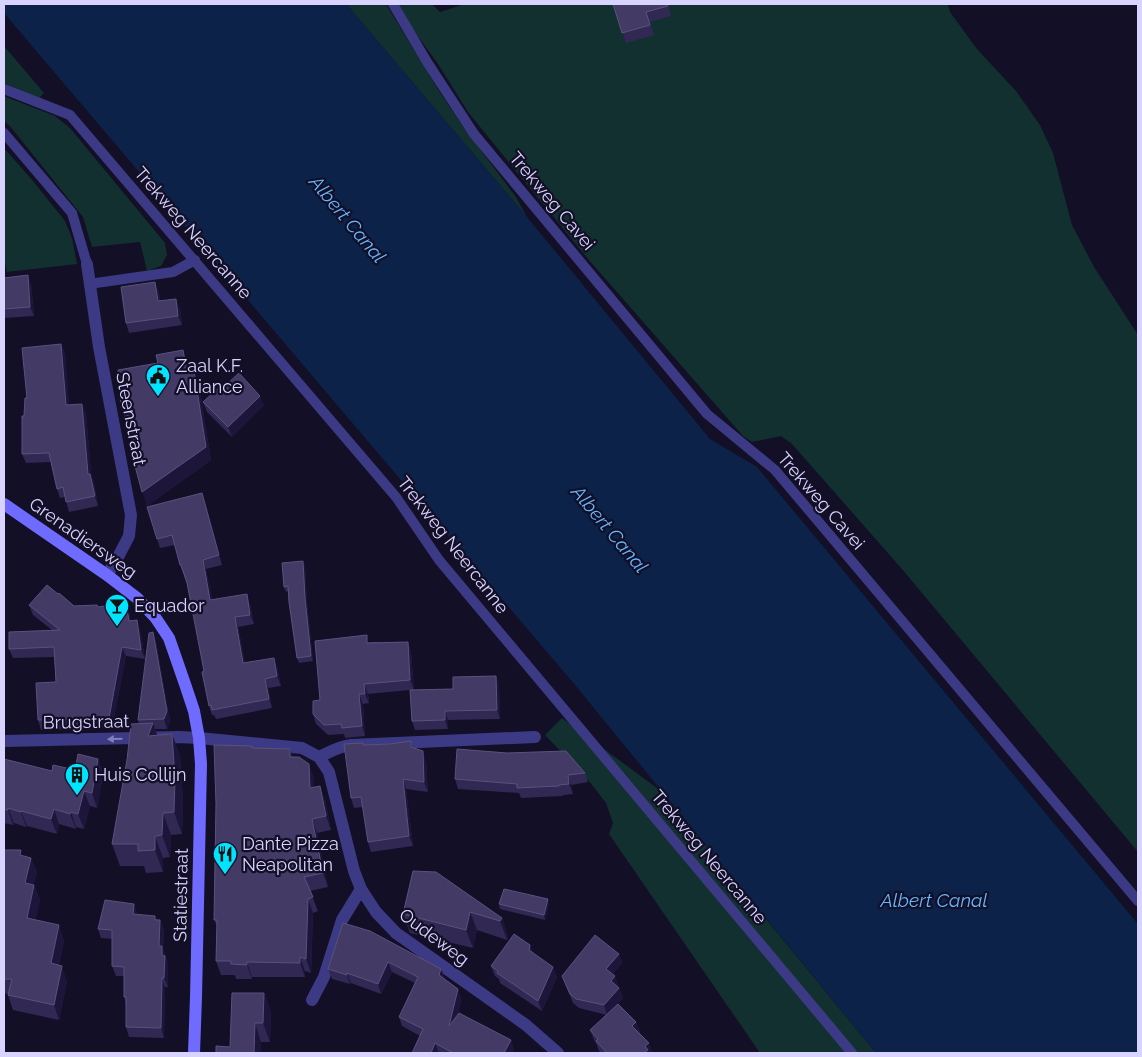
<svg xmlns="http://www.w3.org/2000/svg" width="1142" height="1057" viewBox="0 0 1142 1057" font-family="Raleway,sans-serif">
<rect width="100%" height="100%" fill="#130f26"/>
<path fill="#12302f" d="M346,4H386L439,91L464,128L516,197L527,217Z
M399,4H432L440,12L465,4H948L950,12L977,49L1016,91L1040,125L1053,153L1072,225L1094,267L1138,335V852L902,569L792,444L781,436L752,442L743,436L588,259L489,138L468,112L438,64L412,28Z
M4,46L44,93L39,98L4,83Z
M4,96L55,116L70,128L165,243L167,255L161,266L147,271L140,242L92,247L83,217L9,125L4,121Z
M4,148L33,181L65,221L72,238L77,264L7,272L4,259Z
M562,718L661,791L876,1053H760L609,834L613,823L606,803L589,781L545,735Z"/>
<path fill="#0c2248" d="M4,4H346L527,217L710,439L757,467L1138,924V1053H876L575,685L4,13Z"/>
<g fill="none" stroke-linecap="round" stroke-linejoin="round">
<path stroke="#3d3a85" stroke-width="10" d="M393,4L427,62L474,134L707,414L775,470L1138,901
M4,89L70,115L396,497L439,560L852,1053
M4,133L72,213L87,264
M89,284L173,272L195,260"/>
<path stroke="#3d3a85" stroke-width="12" d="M87,264L99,347L131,515L129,536L117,559L107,575
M4,741L179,737L199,738L302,748L319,757L329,772L354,871L361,889L376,912L396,933L526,1025L558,1053
M319,757C330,752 339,746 351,745L535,737
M312,1000L324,977L342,920L361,889"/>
<path stroke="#6f6bff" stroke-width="12" d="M4,504L107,575L137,598L155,617L169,638L186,687L194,711L199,738L201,764L196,997L194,1053"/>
</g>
<path fill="#312854" d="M613,4H668L671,16L650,22L654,35L626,43Z
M4,278L31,284L34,316L4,318Z
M159,292L160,301L180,309L182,325L129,333L126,323Z
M61,344L65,354L69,405L86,413L91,474L94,483L98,506L69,512L65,497L60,498L57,489L51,462L26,463L22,454L24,416L27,398Z
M188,363L189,372L199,385L211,460L147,506L129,421L126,422L121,408Z
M227,384L264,405L232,437L207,412L203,402Z
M202,493L205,503L222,565L206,569L212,600L250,604L254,624L238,627L245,663L277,667L281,686L268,688L272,708L216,719L214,715H212L209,706L204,671L187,583L180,565L175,545L160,548L157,539Z
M305,566L307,603L313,661L299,663L297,658L288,591L286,592L284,587Z
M58,594L74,606L98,607L129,613L131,621L137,620L140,630L145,659L126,656L112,728L41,730L38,720L56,682L54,657L13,658L9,649L52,630L33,615L29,605Z
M153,632L156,642L170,721L167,729H155L157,735L172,734L180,756L183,801L182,834L171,835L170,857L163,858V872L146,873L144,866H120L112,844L139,724L138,720Z
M369,642H408L411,652L414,690L453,689L496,676L499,685L500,719L448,720V729L415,730L412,721L410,690L368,694L369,703L363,704L365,736L345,738L344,734L328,735L316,724L313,714L320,700Z
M411,741L413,748L426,761L428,792L406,789L413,846L371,852L368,842L363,807L354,808L351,798L363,743V745L390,744Z
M252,746L253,748L290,749L293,757L314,778V787L325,800L331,830L317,833L328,887L310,891L318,911L313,913L311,973L305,971V977H252V979H236L235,975H221L216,961L217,926L214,920Z
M4,759L52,771L75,770L98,759L103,774L97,808L90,806L84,829L76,827V829L59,824L57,834L27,826L26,827L14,823L13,825L4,823Z
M585,773L588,782L571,785L573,794L563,795V796L521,798L519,793L458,789L455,779Z
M4,850L31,858L37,873L33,885H34L40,900L35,920L64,940L59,965L67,981L59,1020L13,1010L8,995V994L4,993Z
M413,871L502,918L508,937L507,940L477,930L473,948L410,933L403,914Z
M134,904L137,915L160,920L164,930L163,948L168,965V987H165L164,1038L129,1037L126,1027V1004L124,997V976H116L112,966V939L101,938L98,929Z
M499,904H549L545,920L500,909Z
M343,923L445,978L444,979L458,989L461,999L458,1014L511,1040L514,1050L512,1053H439L420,1036L402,1026L399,1017L415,983L392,972L381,994L351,983L350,984L332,979L328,969Z
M530,945L533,953L557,977L542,1011L500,983L499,979L495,976L491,966Z
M619,954L622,963L613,974L618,985L617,987L619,988L623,998L611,1011L636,1022L640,1032L639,1033L649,1043L652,1053H601L599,1051L596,1043L594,1040L590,1030L607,1015L579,1008L573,1003L562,976Z
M264,993L271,1012L270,1042H261V1053H216L230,1047Z"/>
<path fill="#1d163a" d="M28,275L31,284L34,316L30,307Z
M155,282L159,292L161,310L158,301Z
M176,299L180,309L182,325L178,316Z
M61,344L65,354L70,415L66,405Z
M183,350L188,363L192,385L187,372Z
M194,371L199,385L211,460L147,506L142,492Z
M260,396L264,405L232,437L228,427Z
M82,404L86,413L91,474L94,483L98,506L88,474Z
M202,493L205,503L222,565L219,555Z
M203,560L206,569L214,610L210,600Z
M303,561L305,566L307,603L313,661L311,656L305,598Z
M247,594L250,604L254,624L250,615Z
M126,603L129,613L132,631L129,621Z
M235,617L238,627L247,673L243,663Z
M137,620L140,630L145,659L141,650Z
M153,632L156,642L170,721L167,729L164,719Z
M408,642L411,652L414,690L410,680Z
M122,647L126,656L112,728L109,718Z
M274,658L277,667L281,686L277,676Z
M496,676L499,685L500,719L497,710Z
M265,679L268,688L272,708L269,699Z
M364,684L368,694L369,703L365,694Z
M359,694L363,704L365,736L362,726Z
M445,711L448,720V729L445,720Z
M153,723L161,746L148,736Z
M172,734L180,756L183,801L182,834L174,812Z
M290,749L295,763L290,757Z
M423,751L426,761L428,792L424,782Z
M98,759L103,774L97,808L92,793Z
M309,764L314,778L315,802L310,788Z
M568,775L571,785L573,794L569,784Z
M403,779L406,789L413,846L409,836Z
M320,786L325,800L331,830L326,816Z
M84,791L90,806L84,829L78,814Z
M8,808L14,823L13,825L8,810Z
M54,809L59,824L57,834L51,819Z
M21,811L27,826L26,827L21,812Z
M71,812L76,827V829L70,814Z
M163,813L171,835L170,857L162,835Z
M312,819L317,833L328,887L323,873Z
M155,836L163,858V872L155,850Z
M31,858L37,873L30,898L25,883Z
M34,885L40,900L33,933L27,918Z
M308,899L313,913L311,973L306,959Z
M548,899L549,904L545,920L544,915Z
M134,904L137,913L136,924L133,914Z
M470,912L477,930L473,948L466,930Z
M502,918L508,937L507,940L500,921Z
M160,920L164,930L163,948L168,965V987L164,978L159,946Z
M59,925L64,940L56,978L51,963Z
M530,945L534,955L529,950Z
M619,954L622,963L610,978L606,969Z
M300,957L305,971V977L300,963Z
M247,962L252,977V979L247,965Z
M388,962L392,972L381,994L378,984Z
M62,966L67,981L59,1020L54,1005Z
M553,967L557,977L542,1011L538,1001Z
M441,969L445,978L442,984L439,975Z
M347,973L351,983L350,984L347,975Z
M615,976L618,985L614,991L611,981Z
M162,978L165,987L164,1038L161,1028Z
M619,988L623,998L607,1015L604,1005Z
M458,989L461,999L453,1035L449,1026Z
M264,993L271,1012L270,1042L263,1023Z
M636,1022L640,1032L636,1036L632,1026Z
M255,1023L261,1042V1053H254Z
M511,1040L514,1050L512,1053H504Z
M435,1043L439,1053H431Z
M649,1043L652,1053H644L645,1046Z"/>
<path fill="#433a66" stroke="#5a527e" d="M613,4H667L668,6L646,12L650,25L622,33Z
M28,275L30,307L4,309V278Z
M155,282L158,301L176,299L178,316L126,323L121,287Z
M61,344L66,405L82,404L88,474H90L95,496L66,502L63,487L57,489L49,453L22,454V416H24L25,398H27L22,348Z
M183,350L187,372L194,371L206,447L142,492L132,455L136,454L125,406L121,408L118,370L158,363L156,355Z
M239,373L260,396L228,427L203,402L225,382L227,384Z
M202,493L219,555L203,560L210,600L247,594L250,615L235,617L243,663L274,658L277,676L265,679L269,699L212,710L211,705L209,706L202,672L204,671L187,583L181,565H180L172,535L157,539L147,507Z
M303,561L305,598L311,656L297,658L289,602L288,586L284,587L282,563Z
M47,585L58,594L59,593L74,606L97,605L98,607L126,603L129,621L137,620L141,650L122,647L109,718L38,720L36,683L56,682L54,647L9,649V632L60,630L29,605Z
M153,632L167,711L164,719L138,720L149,633Z
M367,635V643L408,642L410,680L364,684L365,694H359L362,726L342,728L341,724L324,725L313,714V701L320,700L315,641Z
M496,676L497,710L445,711V720L412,721L410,690L453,689V677Z
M153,723L148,736L172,734L175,779L174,812L163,813L162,835L155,836V850L138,851V844H112L127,760L131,724Z
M411,741V747L423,751L424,782L403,779L409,836L368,842L361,797L351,798L344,744L363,743V745L390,744Z
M214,745L252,746V748L290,749V757H299L309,764L310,788L320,786L326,816L312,819L323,873L304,877L313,897L308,899L306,959L300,957V963L247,962V965L231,964V961H216L217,920H214L216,804Z
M457,749L507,753L566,751L585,773L568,775L569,784L559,785V786L517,788V784L455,779Z
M78,754L98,759L92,793L84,791L78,814L71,812L70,814L54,809L51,819L21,811V812L8,808V810L4,809V759L52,771L53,765L75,770Z
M4,850H21L20,855L31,858L25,883L34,885L27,918L59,925L51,963L62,966L54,1005L8,995L12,979H4Z
M413,871L436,872L502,918L500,921L470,912L466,930L403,914Z
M504,889L548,899L544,915L499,904Z
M105,900L134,904L133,914L155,916V920H160L159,946H162V955L165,956L164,978H162L161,1028L126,1027V997H124V967L112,966V930L98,929Z
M343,923L370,931L441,969L439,975L458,989L449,1026L459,1013L511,1040L504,1053H453L435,1043L431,1053H412L423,1029L399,1017L418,977L388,962L378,984L347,973V975L328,969Z
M514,934L530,945L529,950L553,967L538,1001L497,973L498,971L491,966Z
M595,935L619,954L606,969L615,976L611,981L619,988L604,1005L576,999L570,994L562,976Z
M232,993H264L263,1023H255L254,1053H216V1046L230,1047Z
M618,1004L636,1022L632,1026L649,1043L645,1046L648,1050L644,1053H607L596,1041L598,1039L590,1030Z"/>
<defs><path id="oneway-solid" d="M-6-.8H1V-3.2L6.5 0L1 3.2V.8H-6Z" transform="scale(1.25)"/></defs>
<use fill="#837fbc" href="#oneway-solid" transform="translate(115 739) rotate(179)"/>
<defs>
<symbol id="civic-pin" viewBox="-11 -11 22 30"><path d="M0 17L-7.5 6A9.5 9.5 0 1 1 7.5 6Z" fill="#00e5ff" stroke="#130f26"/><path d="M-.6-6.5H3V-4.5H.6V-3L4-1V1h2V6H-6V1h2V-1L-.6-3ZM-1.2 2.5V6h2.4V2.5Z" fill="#111"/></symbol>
<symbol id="bar-pin" viewBox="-11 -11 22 30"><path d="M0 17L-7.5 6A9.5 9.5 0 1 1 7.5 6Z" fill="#00e5ff" stroke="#130f26"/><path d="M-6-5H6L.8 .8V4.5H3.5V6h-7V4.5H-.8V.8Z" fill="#111"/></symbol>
<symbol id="building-pin" viewBox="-11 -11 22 30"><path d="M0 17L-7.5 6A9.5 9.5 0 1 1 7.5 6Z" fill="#00e5ff" stroke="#130f26"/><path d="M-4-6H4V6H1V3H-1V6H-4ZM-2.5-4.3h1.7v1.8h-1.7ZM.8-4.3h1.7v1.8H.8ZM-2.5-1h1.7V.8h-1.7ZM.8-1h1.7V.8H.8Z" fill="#111"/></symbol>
<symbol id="restaurant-pin" viewBox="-11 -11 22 30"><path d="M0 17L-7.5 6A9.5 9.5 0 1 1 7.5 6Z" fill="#00e5ff" stroke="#130f26"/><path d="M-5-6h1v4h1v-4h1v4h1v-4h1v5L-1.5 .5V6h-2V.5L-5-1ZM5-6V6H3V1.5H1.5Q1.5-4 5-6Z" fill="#111"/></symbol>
</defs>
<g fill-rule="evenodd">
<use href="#civic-pin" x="144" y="362" width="28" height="38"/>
<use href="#bar-pin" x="103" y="592" width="28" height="38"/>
<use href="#building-pin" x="63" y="761" width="28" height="38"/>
<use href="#restaurant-pin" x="211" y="840" width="28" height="38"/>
</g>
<g text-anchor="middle" stroke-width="4.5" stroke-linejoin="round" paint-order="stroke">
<g font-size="18" fill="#d9d4ff" stroke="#130f26">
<text transform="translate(552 201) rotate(50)" y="6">Trekweg Cavei</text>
<text transform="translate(193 233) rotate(49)" y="6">Trekweg Neercanne</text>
<text transform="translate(131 419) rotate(79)" y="6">Steenstraat</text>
<text transform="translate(821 501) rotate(49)" y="6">Trekweg Cavei</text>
<text transform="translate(83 538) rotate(35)" y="6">Grenadiersweg</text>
<text transform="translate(453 545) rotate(52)" y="6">Trekweg Neercanne</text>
<text transform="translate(86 722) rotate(-1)" y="6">Brugstraat</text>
<text transform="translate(709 857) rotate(50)" y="6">Trekweg Neercanne</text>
<text transform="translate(181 895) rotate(-89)" y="6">Statiestraat</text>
<text transform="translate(434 937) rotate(37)" y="6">Oudeweg</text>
</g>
<g font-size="18" fill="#d9d4ff" stroke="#130f26" text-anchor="start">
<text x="176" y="372">Zaal K.F.<tspan x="176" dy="21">Alliance</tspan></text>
<text x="134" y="612">Equador</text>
<text x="94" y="781">Huis Collijn</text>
<text x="242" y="850">Dante Pizza<tspan x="242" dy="21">Neapolitan</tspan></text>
</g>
<g font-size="19" font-style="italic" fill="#62b6ff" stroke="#130f26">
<text transform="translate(348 219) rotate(50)" y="7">Albert Canal</text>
<text transform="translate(610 529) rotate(50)" y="7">Albert Canal</text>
<text x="934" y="907">Albert Canal</text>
</g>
</g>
<rect width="1142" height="1057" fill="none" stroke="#d9d4ff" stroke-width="10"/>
</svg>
